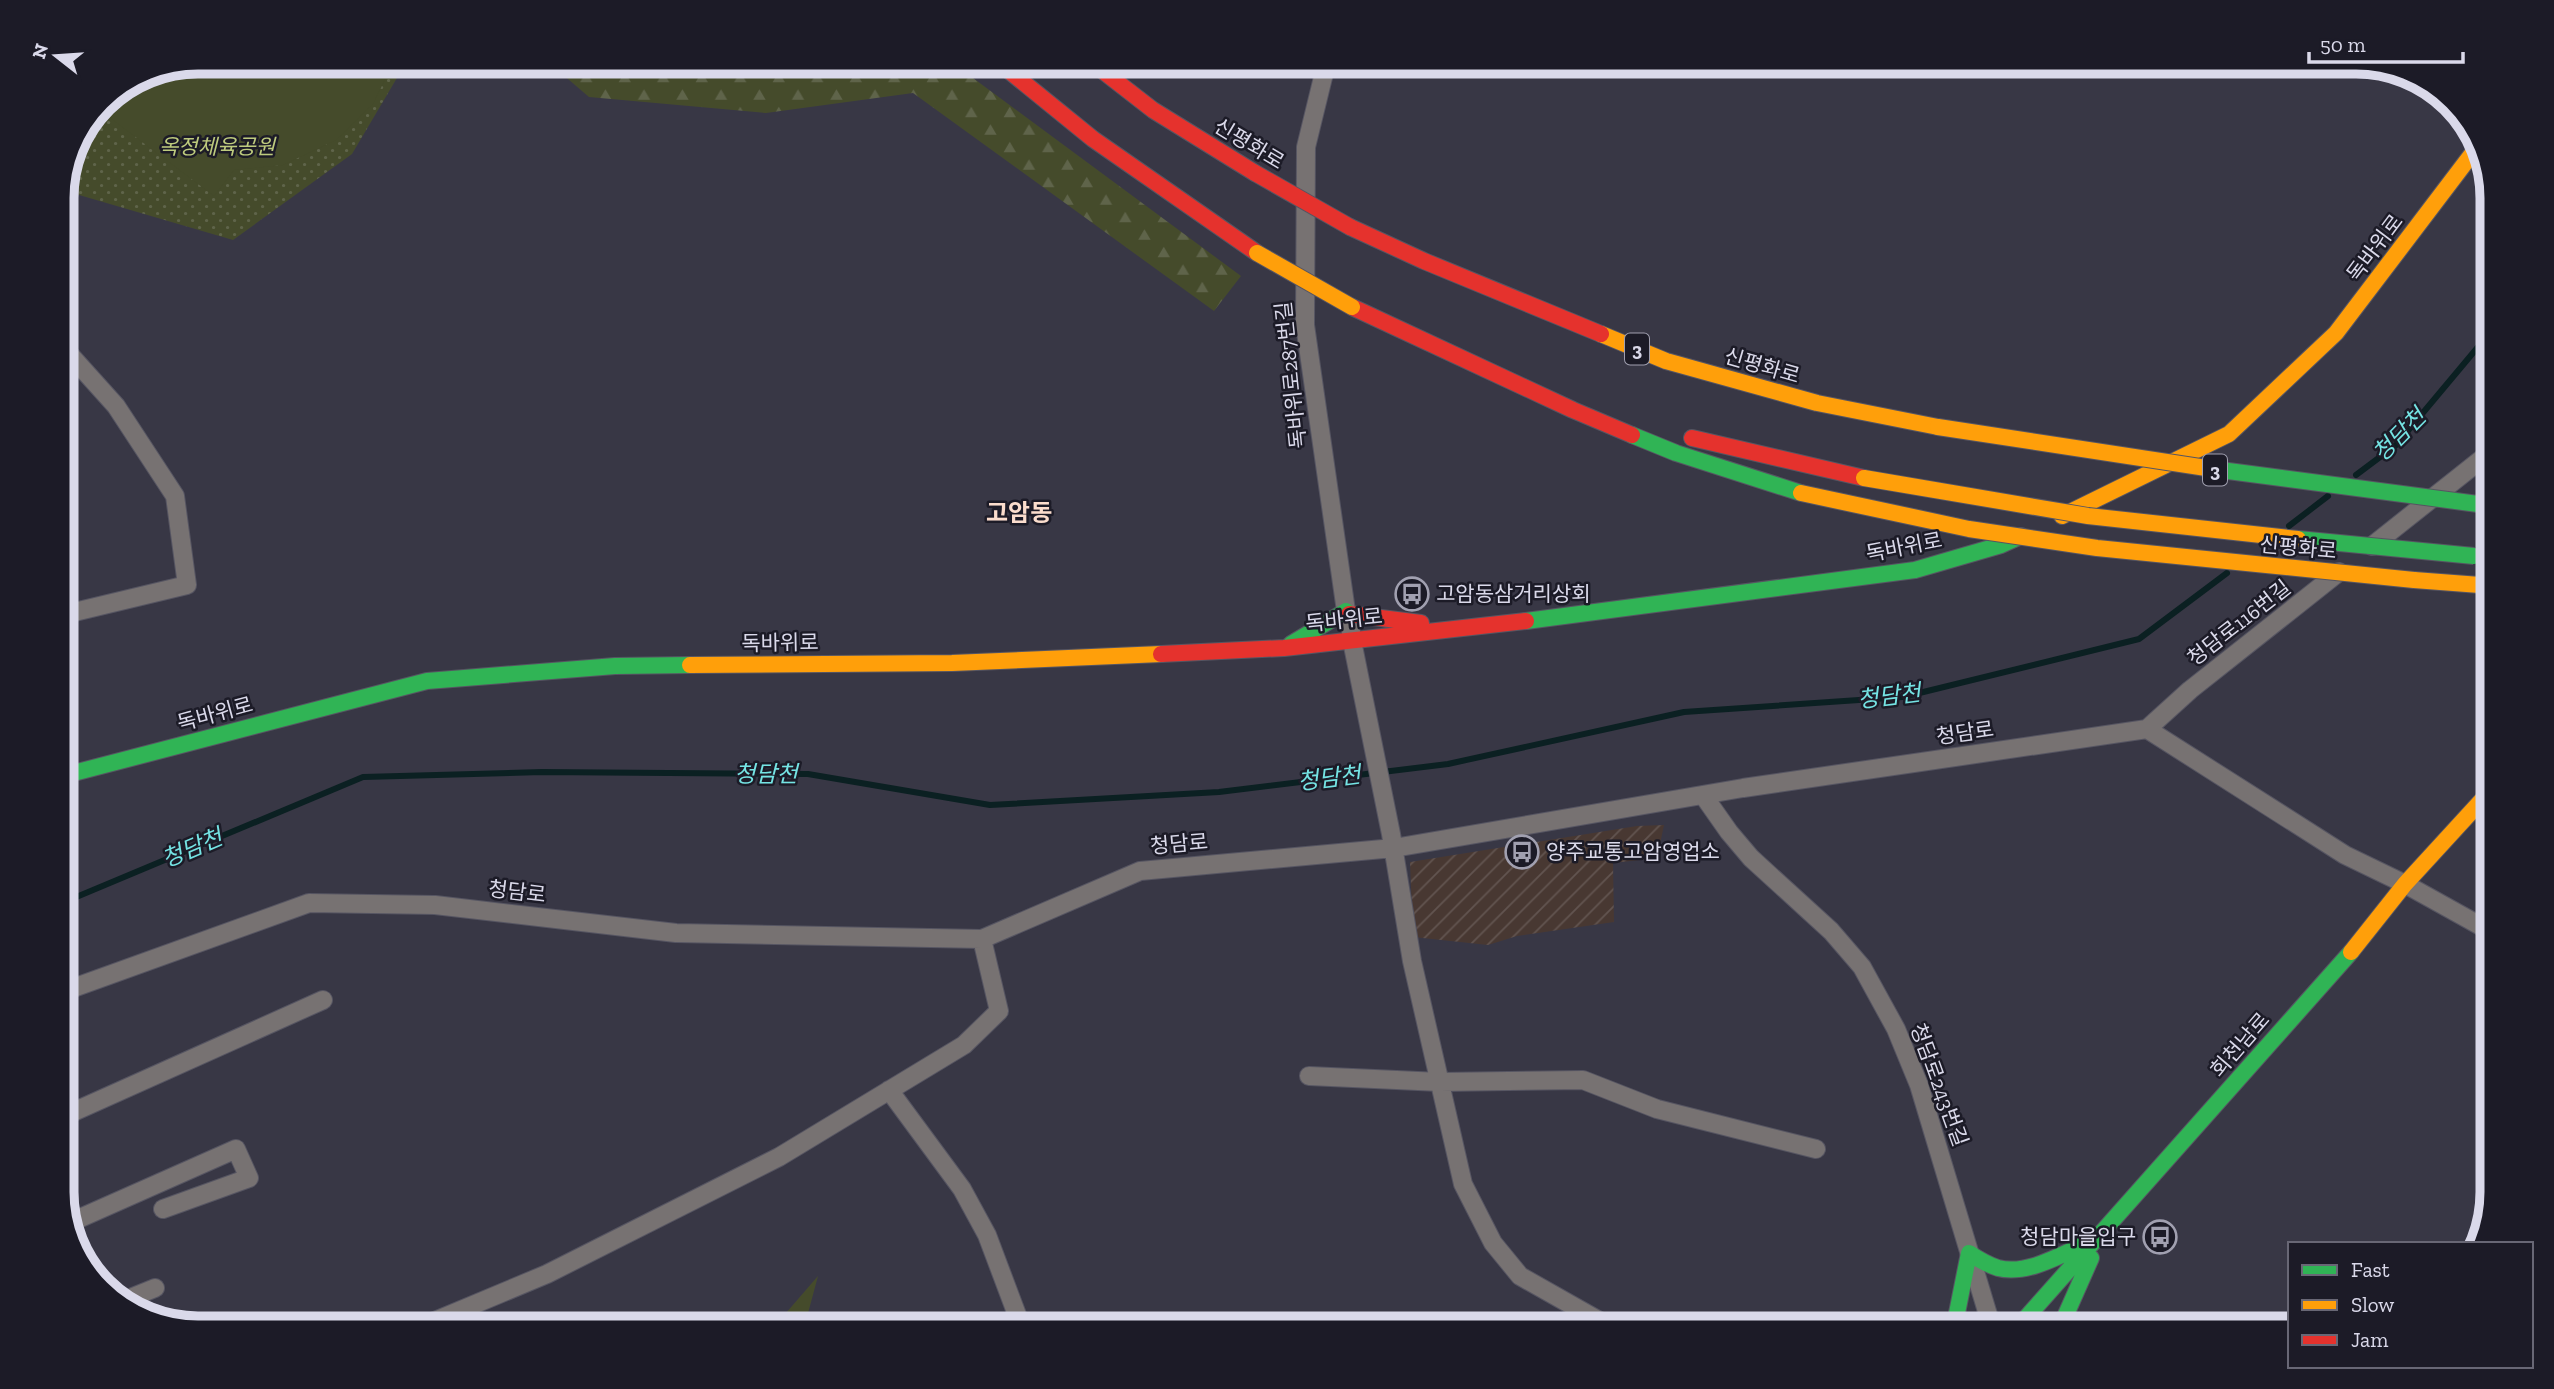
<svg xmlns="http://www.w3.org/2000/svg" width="2554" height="1389" viewBox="0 0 2554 1389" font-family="'Zilla Slab','Noto Sans KR',serif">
<defs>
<pattern id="industrial-furrows" width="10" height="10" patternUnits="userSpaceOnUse" patternTransform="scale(1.75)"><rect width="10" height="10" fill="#483832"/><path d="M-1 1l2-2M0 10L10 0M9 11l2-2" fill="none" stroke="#625450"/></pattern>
<pattern id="grass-dots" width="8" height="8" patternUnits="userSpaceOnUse" patternTransform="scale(1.75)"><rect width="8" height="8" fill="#454b2b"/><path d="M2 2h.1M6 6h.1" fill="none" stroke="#5f644a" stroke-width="1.8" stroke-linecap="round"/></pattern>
<pattern id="forest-firs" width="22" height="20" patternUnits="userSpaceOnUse" patternTransform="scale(1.75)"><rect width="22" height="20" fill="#454b2b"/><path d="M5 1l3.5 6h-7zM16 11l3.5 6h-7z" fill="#5f644a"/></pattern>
</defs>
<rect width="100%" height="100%" fill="#383745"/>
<path fill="url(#industrial-furrows)" d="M1664,825L1657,858L1613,863L1614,922L1517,936L1488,945L1413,937L1410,862L1637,826Z"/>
<path fill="url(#grass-dots)" d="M198,61H407L352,154L233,240L62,190L72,145L101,101L146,71Z"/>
<path fill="url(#forest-firs)" d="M547,61H950L1241,276L1214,311L913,93L766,113L589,97Z
M818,1276L804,1328H773Z"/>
<path fill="#454b2b" d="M198,61H394L373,104L336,140L283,165L234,170L214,196L97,108L102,101L146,71Z"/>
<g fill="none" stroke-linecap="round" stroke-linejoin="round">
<path stroke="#0b2022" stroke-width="6" d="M2356,475L2396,445L2493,329
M2289,526L2328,496
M62,903L363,777L542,772L808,774L990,805L1219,792L1448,764L1684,712L1903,697L2139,639L2227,573"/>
<defs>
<path id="street" d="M1327,61L1306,147L1305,325L1346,611L1349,614L1352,641L1391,834L1412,961L1463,1184L1493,1243L1520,1276L1612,1328
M62,346L116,406L175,496L187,585L62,615
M2372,546L2493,450
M2147,729L2190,690L2339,572
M1703,795L1729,832L1751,858L1831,931L1862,967L1896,1029L1919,1085L1992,1328
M62,992L309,903L435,905L676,933L982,939L1140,871L1394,848L1743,788L2147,729L2345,855L2405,884L2486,929L2493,930
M1309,1076L1440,1082L1583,1080L1657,1109L1816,1149
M889,1090L962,1189L987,1235L1022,1328
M62,1117L323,1000
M69,1223L236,1149L249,1178L163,1209
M123,1301L155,1288
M418,1328L547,1274L779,1157L964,1045L999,1011L982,939"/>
<path id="fast" d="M1632,435L1676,453L1801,493
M1526,621L1915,570L2001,545L2021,536
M1291,644L1346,611
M62,776L427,681L615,666L690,665
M1954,1328L1969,1253C1978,1259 1988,1265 1998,1268C2029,1276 2065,1252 2092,1241
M2017,1328L2351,952
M2060,1328L2091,1258"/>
<path id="slow" d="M1601,334L1666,361L1817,403L1938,427
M2062,516L2229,434L2336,333L2478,146
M2414,580L2493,586
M690,665L952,663L1161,654
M2351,952L2405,884L2493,788"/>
<path id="jam" d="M997,61L1093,139L1257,253
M1090,61L1153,110L1255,173
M1350,227L1424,261L1601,334
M1352,307L1573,410L1632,435
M1692,438L1864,478
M1349,614L1421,623
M1161,654L1284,648L1526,621"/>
</defs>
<use href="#street" stroke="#565562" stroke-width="20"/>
<use href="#fast" stroke="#565562" stroke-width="18"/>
<use href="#slow" stroke="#565562" stroke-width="18"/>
<use href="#jam" stroke="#565562" stroke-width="18"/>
<use href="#street" stroke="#777272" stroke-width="18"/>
<use href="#fast" stroke="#30b455" stroke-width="16"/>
<use href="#slow" stroke="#ff9f0a" stroke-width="16"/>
<use href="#jam" stroke="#e5322d" stroke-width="16"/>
<defs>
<path id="fast-bridge" d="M2213,469L2493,506
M2298,539L2474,556"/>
<path id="slow-bridge" d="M1257,253L1352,307
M1938,427L2213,469
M1864,478L2088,516L2298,539
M1801,493L1969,529L2097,548L2414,580"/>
<path id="jam-bridge" d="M1255,173L1350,227"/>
</defs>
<use href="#fast-bridge" stroke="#565562" stroke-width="18" stroke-linecap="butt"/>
<use href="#slow-bridge" stroke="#565562" stroke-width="18" stroke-linecap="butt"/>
<use href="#jam-bridge" stroke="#565562" stroke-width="18" stroke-linecap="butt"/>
<use href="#fast-bridge" stroke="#30b455" stroke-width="16"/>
<use href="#slow-bridge" stroke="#ff9f0a" stroke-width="16"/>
<use href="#jam-bridge" stroke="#e5322d" stroke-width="16"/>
</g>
<defs>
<symbol id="bus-ring" viewBox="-11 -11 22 22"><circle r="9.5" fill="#1c1b27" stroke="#a1a0b0" stroke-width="1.5"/><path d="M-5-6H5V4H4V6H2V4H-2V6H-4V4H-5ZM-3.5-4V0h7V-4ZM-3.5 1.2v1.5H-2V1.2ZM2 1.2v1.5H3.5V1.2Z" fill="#a1a0b0"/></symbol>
</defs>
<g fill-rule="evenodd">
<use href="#bus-ring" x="1393" y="575" width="38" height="38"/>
<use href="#bus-ring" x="1503" y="833" width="38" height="38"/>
<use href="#bus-ring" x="2141" y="1218" width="38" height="38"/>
</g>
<g text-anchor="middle" stroke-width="5" stroke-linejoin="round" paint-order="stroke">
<g fill="#1c1b27" stroke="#a1a0b0" stroke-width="2">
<rect x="1625" y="333.5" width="24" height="31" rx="5"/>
<rect x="2203" y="454.5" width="24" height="31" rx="5"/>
</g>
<g font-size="19" font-weight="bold" fill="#dad9ea">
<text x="1637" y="356">3</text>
<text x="2215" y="477">3</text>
</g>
<g font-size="21" fill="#dad9ea" stroke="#1c1b27">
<text transform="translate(1249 144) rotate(31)" y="7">신평화로</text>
<text transform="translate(2375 248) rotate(-53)" y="7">독바위로</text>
<text transform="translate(1762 366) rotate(16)" y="7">신평화로</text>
<text transform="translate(1291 375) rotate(-96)" y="7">독바위로287번길</text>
<text transform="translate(1904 547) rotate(-11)" y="7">독바위로</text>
<text transform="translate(2298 548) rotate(5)" y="7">신평화로</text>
<text transform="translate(1344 620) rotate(-6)" y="7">독바위로</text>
<text transform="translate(2239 623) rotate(-38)" y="7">청담로116번길</text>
<text transform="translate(780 643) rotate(-1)" y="7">독바위로</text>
<text transform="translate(215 714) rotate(-15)" y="7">독바위로</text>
<text transform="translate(1965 733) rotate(-8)" y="7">청담로</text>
<text transform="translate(1179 844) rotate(-5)" y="7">청담로</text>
<text transform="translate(517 892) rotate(7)" y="7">청담로</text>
<text transform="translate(2240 1045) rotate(-49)" y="7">회천남로</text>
<text transform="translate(1939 1085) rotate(70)" y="7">청담로243번길</text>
</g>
<g font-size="21" font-style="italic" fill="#becb7e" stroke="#1c1b27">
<text x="217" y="154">옥정체육공원</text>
</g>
<g font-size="21" fill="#dad9ea" stroke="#1c1b27" text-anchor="start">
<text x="1436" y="601">고암동삼거리상회</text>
<text x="1546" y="859">양주교통고암영업소</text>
<text x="2136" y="1244" text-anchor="end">청담마을입구</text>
</g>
<g font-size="23" font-style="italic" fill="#75e4e4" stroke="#1c1b27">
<text transform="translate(2399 435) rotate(-45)" y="8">청담천</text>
<text transform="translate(1889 696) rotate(-7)" y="8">청담천</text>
<text x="766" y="782">청담천</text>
<text transform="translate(1329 778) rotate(-7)" y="8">청담천</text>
<text transform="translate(192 848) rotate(-23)" y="8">청담천</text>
</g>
<g font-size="24" font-weight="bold" fill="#fbddcd" stroke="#1c1b27">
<text x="1019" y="521">고암동</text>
</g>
</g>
<path d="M0 0H2554V1389H0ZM198 74H2356A124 124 0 0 1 2480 198V1192A124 124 0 0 1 2356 1316H198A124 124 0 0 1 74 1192V198A124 124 0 0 1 198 74Z" fill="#1c1b27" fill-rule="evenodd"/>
<path fill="none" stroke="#dad9ea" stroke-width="9" d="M198 74H2356A124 124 0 0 1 2480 198V1192A124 124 0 0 1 2356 1316H198A124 124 0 0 1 74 1192V198A124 124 0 0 1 198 74Z"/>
<rect x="2288" y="1242" width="245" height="126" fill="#1c1b27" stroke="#686775" stroke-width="2"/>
<rect x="2302" y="1265" width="35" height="10" fill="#30b455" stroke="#686775" stroke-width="2"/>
<text x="2351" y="1277" font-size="21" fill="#dad9ea">Fast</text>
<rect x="2302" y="1300" width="35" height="10" fill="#ff9f0a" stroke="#686775" stroke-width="2"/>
<text x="2351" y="1312" font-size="21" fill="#dad9ea">Slow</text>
<rect x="2302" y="1335" width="35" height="10" fill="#e5322d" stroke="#686775" stroke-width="2"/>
<text x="2351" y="1347" font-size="21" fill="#dad9ea">Jam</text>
<g transform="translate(56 56) rotate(287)" stroke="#1c1b27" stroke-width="5" paint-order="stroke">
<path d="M0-5L12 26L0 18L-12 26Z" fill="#dad9ea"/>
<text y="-10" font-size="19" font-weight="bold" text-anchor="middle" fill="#dad9ea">N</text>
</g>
<path d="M2309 52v10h154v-10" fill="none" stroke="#dad9ea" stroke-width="3.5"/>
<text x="2320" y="52" font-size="21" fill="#dad9ea" stroke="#1c1b27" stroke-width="5" paint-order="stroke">50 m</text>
</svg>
